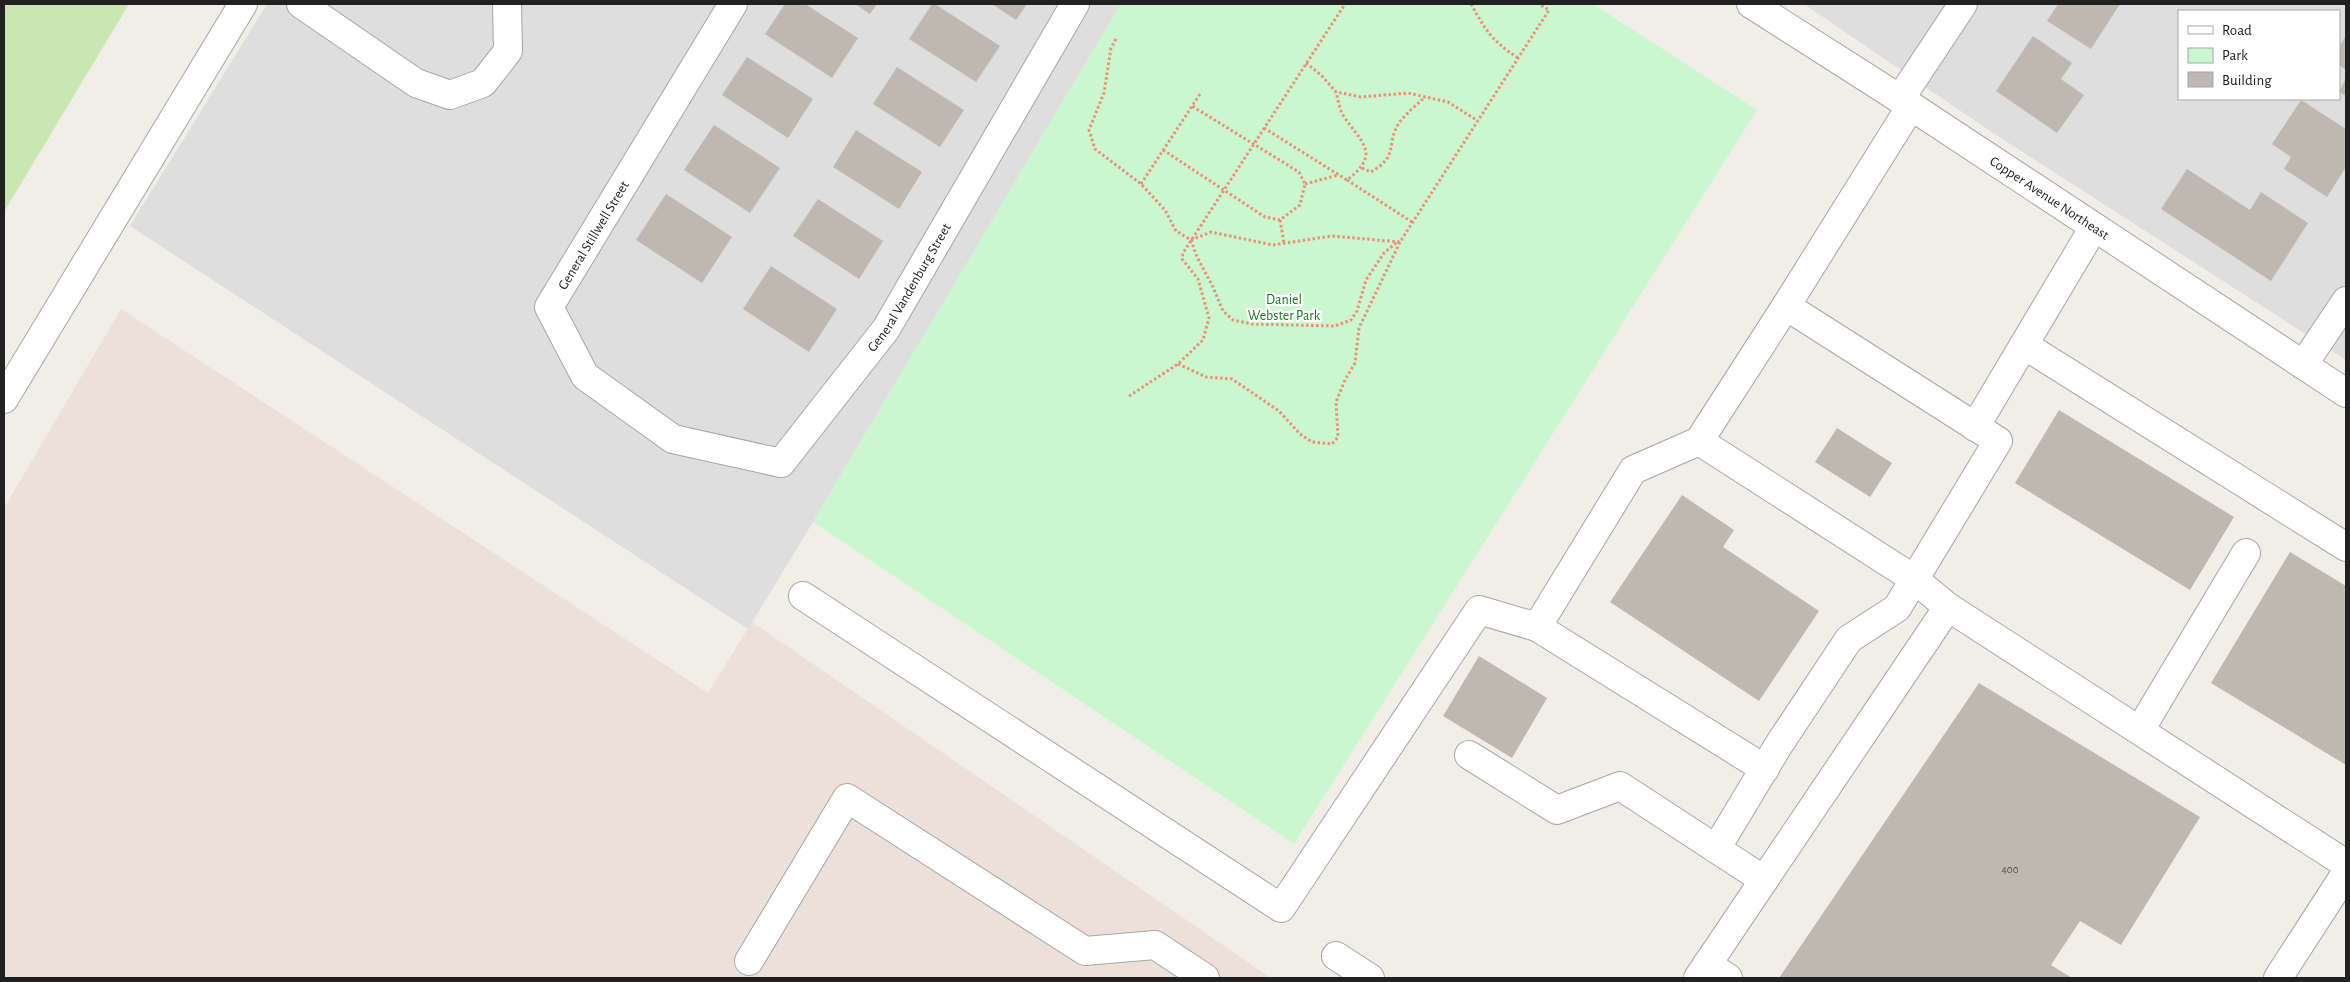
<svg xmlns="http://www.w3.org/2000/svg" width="2350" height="982" viewBox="0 0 2350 982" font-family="'Alegreya Sans',sans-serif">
<rect width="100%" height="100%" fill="#f1eee8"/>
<path fill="#dfdede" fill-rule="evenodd" d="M267,4H1121L813,522L748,629L130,226Z
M1804,4H2346V360L1990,131ZM2179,11H2339V99H2179Z"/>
<path fill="#ede0d9" d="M121,309L708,693L752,622L1271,978H4V508Z"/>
<path fill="#c9e7b2" d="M4,4H129L4,212Z"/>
<path fill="#caf7d0" d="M1121,4H1593L1757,110L1294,844L813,522Z"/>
<path fill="#beb8b1" d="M785,4H805L858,38L832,78L765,34Z
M855,4H877L870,14Z
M932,4H935L1000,46L976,82L909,39Z
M992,4H1027L1016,20Z
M2058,4H2120L2091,49L2047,21Z
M2346,35V70L2339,65V47Z
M2033,36L2072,63L2061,79L2084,95L2057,133L1996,91Z
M747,57L813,99L788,138L722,95Z
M897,67L964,110L940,147L873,104Z
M2346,78V96L2339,92Z
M2301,100L2346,129V167L2327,197L2284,169L2291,157L2272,144Z
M714,125L780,168L750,213L684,170Z
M856,130L922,172L899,209L833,167Z
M2187,169L2250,210L2261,192L2308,223L2271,281L2161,209Z
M666,194L732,237L702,283L636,240Z
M818,199L883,241L859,279L793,236Z
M771,266L837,309L809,352L743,309Z
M2059,410L2234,517L2190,590L2015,483Z
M1837,428L1892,463L1870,497L1815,462Z
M1682,495L1734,530L1723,547L1819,611L1759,701L1610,602Z
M2290,552L2346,586V765L2211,683Z
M1479,656L1547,698L1512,758L1443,716Z
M1979,683L2200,817L2121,945L2080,921L2051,965L2072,978H1779Z"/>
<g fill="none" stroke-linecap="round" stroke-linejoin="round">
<defs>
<g id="minor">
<path d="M301,4L416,83L450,95L483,83L508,51L507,4"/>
<path id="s1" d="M733,4L549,307L585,376L673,439L781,463L886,329L1075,4"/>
<path id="s2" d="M1751,4L1911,106L2346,393"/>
<path d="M1900,99L1963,4"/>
<path d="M1786,306L1911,106"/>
<path d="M2024,345L2346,547"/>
<path d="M2303,365L2346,301"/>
<path d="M4,399L243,4"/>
<path d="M1975,427L2094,227"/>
<path d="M1699,441L1633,470L1537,627L1765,769"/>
<path d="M803,596L1281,908L1479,610L1537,627"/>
<path d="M2140,730L2246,553"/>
<path d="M1469,755L1557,810L1620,786L1764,880"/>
<path d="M1716,849L1778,746L1849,639L1897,608L1998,441L1786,306L1699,441L1914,579L1948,607"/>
<path d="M1336,956L1370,978"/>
<path d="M749,961L847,798L1085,951L1155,945L1205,978"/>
<path d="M1707,964L1728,978"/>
<path d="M1698,978L1948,607L2346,864"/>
<path d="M2278,978L2346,873"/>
</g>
</defs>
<use href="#minor" stroke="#a5a5a5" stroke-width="30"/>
<path stroke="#f18c79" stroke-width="3" stroke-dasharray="2.5 2.5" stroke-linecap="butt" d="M1471,4C1486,31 1492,41 1518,58
M1116,39L1111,48L1104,93L1089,130L1095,149L1141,184L1165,210L1176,231L1191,240L1211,232L1273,245L1332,236L1400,242
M1306,63L1321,75L1336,92L1361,97L1408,93L1448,102L1478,121
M1264,128L1347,180C1382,153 1361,143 1343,115C1339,108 1338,99 1336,92
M1163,150L1265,217L1280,220L1300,205L1305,184L1299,172L1192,106
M1362,168L1371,172C1400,155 1385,145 1399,123C1406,113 1417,105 1425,97
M1347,180L1412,222
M1141,184L1200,94
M1305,184L1338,175
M1280,220L1284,243
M1191,240L1197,257L1213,287L1223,311L1233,320L1252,324L1335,326L1351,320L1357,311L1366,280L1384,253L1397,242
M1178,364L1206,377L1232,379L1279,411L1300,434L1312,442L1332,444L1338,437L1336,402L1345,380L1355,363L1359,328L1400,242L1549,10L1539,4
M1129,396L1178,364L1203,340L1209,318L1198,279L1182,259L1183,253L1345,4"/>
<use href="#minor" stroke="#fff" stroke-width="28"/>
</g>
<g text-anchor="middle" stroke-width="4.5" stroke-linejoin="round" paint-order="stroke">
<g font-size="11" fill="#484745">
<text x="2010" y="873">400</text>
</g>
<g font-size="14" fill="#212121" stroke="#fff">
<text dy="5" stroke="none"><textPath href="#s2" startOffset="356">Copper Avenue Northeast</textPath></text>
<text transform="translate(593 235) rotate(-59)" y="5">General Stillwell Street</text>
<text dy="5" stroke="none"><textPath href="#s1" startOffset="869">General Vandenburg Street</textPath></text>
</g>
<g font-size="14" fill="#147b21" stroke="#fff">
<text x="1284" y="304">Daniel<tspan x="1284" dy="16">Webster Park</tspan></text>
</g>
</g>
<rect width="2350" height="982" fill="none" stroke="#212121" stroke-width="10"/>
<rect x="2178" y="10" width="162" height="90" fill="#ffffff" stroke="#a6a6a6"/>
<rect x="2188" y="26" width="25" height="8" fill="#ffffff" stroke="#a6a6a6"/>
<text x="2222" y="35" font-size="15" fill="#212121">Road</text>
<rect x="2188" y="48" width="25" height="15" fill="#caf7d0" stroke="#a6a6a6"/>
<text x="2222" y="60" font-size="15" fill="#212121">Park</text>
<rect x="2188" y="72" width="25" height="15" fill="#beb8b1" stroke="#a6a6a6"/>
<text x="2222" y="85" font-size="15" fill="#212121">Building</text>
</svg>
